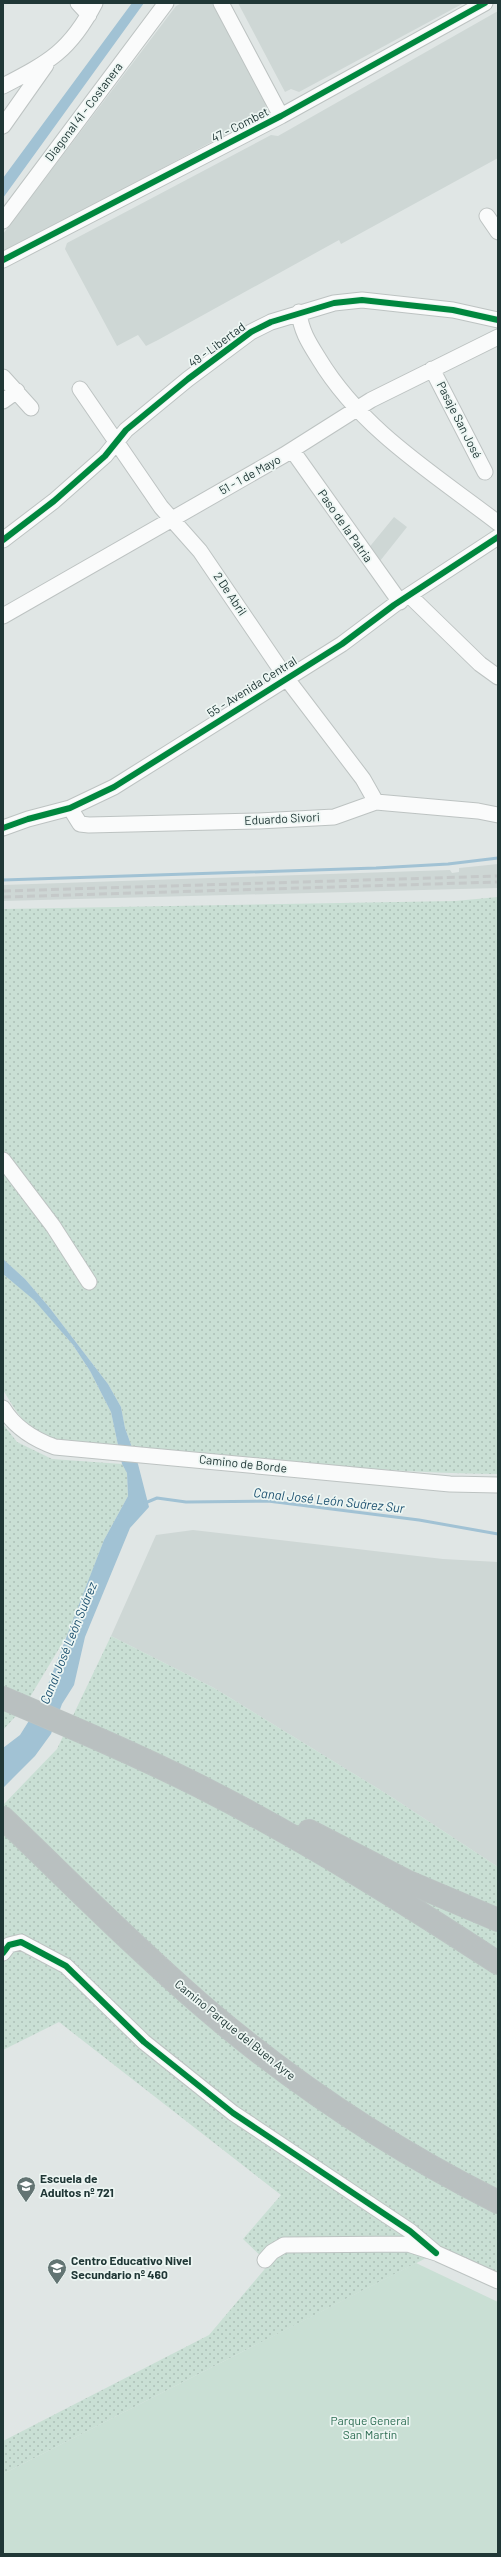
<svg xmlns="http://www.w3.org/2000/svg" width="501" height="2557" viewBox="0 0 501 2557" font-family="Barlow,sans-serif">
<defs>
<pattern id="grass-dots" width="8" height="8" patternUnits="userSpaceOnUse"><rect width="8" height="8" fill="#c9dfd4"/><path d="M2 2h.1M6 6h.1" fill="none" stroke="#acc0b7" stroke-width="1.8" stroke-linecap="round"/></pattern>
</defs>
<rect width="100%" height="100%" fill="#e0e6e5"/>
<path fill="#ced7d5" d="M182,3H212L266,104L264,114L3,253V234L176,6Z
M238,3H464L299,92L291,89L285,92Z
M498,11V158L341,244L339,240L158,340L146,346L138,335L117,346L65,249L67,243L271,135L278,136Z
M394,517L407,527L380,561L367,550Z
M498,864V888L3,901V885L450,870L452,873L459,872V868Z
M193,1530L443,1559L498,1562V1867L390,1796L214,1688L111,1636L156,1535Z"/>
<path fill="url(#grass-dots)" d="M498,897V1474C376,1473 254,1458 132,1447L125,1428L121,1407L108,1384L49,1307L25,1279L3,1259V909L455,901Z
M3,1274L34,1299L73,1345L90,1371L111,1412L118,1445C91,1443 50,1446 28,1425C18,1416 10,1401 3,1390Z
M3,1424L17,1442L52,1459L122,1464L127,1473L128,1496L104,1540L69,1632L24,1707L3,1730Z
M111,1636L214,1688L390,1796L498,1867V2281L436,2253L3,2474V2441L209,2335L269,2264L243,2239L281,2195L59,2022L3,2050V1805L57,1749Z"/>
<path fill="#c9dfd4" d="M416,2263L498,2302V2554H3V2474Z"/>
<path fill="#a1c2d4" d="M132,3H144L3,198V178Z
M3,1259L25,1279L49,1307L108,1384L121,1407L125,1428L138,1464L149,1507L130,1528L85,1637L74,1685L62,1704L51,1734L35,1756L3,1788V1748L20,1735L42,1700L104,1540L128,1496L127,1473L122,1464L111,1412L90,1371L73,1345L34,1300L3,1274Z"/>
<g fill="none" stroke-linecap="round" stroke-linejoin="round">
<path stroke="#a1c2d4" stroke-width="3" d="M3,880L376,868L448,864L498,858
M145,1503L157,1498L186,1502L268,1501L419,1520L498,1534"/>
<defs>
<path id="minor" d="M78,3L89,15
M221,3L281,116
M3,86C49,62 70,51 95,3
M3,126L46,65
M487,216L498,232
M3,221L166,3
M3,260L281,116L485,3
M299,312C301,331 309,343 319,359C362,430 433,473 498,523
M432,369L485,472
M3,377L31,408
M80,389L161,507L200,551L287,679L363,779L376,802
M3,401L17,391
M292,450L400,602
M3,540L54,501L105,456L126,430L188,379L251,332L271,322L334,303L362,300L453,310L498,320
M410,596L480,664L498,677
M3,616L284,455L371,400L498,337
M70,808L80,824L89,825L259,821L334,817L376,802L478,811L498,815
M3,828L28,819L70,808L114,787L342,644L394,605L498,537
M3,1160L53,1226L89,1282
M3,1408C15,1428 33,1439 55,1447L450,1484L498,1485
M3,1953L9,1945L21,1942L66,1966L144,2042L233,2113L410,2231L436,2253
M265,2260L272,2252L284,2245L408,2244L436,2253L498,2281"/>
<path id="highway" d="M3,1698C69,1726 135,1754 199,1786C302,1838 401,1900 498,1963
M3,1818C70,1882 135,1948 206,2009C294,2084 394,2150 498,2202
M309,1831L406,1881L498,1920"/>
</defs>
<use href="#minor" stroke="#bdc3c2" stroke-width="17"/>
<use href="#highway" stroke="#bbc3c2" stroke-width="24"/>
<use href="#minor" stroke="#fafbfb" stroke-width="15"/>
<use href="#highway" stroke="#b9c0c0" stroke-width="22"/>
<path stroke="#c5c9c9" stroke-width="3" stroke-dasharray="8 4" stroke-linecap="butt" d="M3,891L498,876
M3,897L498,882"/>
<defs>
<path id="cycleway" d="M3,260L281,116L485,3
M3,540L54,501L105,456L126,430L188,379L251,332L271,322L334,303L362,300L453,310L498,320
M3,828L28,819L70,808L114,787L342,644L394,605L498,537
M3,1953L9,1945L21,1942L66,1966L144,2042L233,2113L410,2231L436,2253"/>
</defs>
<use href="#cycleway" stroke="#edf6f3" stroke-width="8"/>
<use href="#cycleway" stroke="#00873e" stroke-width="6"/>
</g>
<defs>
<symbol id="school-pin" viewBox="-11 -11 22 30"><path d="M0 17L-7.5 6A9.5 9.5 0 1 1 7.5 6Z" fill="#637473" stroke="#edf6f3"/><path d="M0-5L7-2L0 1L-7-2ZM-4 1L0 2.5L4 1V4Q0 6-4 4Z" fill="#fff"/></symbol>
</defs>
<g fill-rule="evenodd">
<use href="#school-pin" x="15" y="2175" width="22" height="30"/>
<use href="#school-pin" x="46" y="2257" width="22" height="30"/>
</g>
<g text-anchor="middle" stroke-width="3.5" stroke-linejoin="round" paint-order="stroke">
<g font-size="12" fill="#203736" stroke="#edf6f3">
<text transform="translate(84 112) rotate(-53)" y="4">Diagonal 41 - Costanera</text>
<text transform="translate(240 125) rotate(-27)" y="4">47 - Combet</text>
<text transform="translate(217 345) rotate(-36)" y="4">49 - Libertad</text>
<text transform="translate(459 420) rotate(63)" y="4">Pasaje San José</text>
<text transform="translate(250 475) rotate(-29)" y="4">51 - 1 de Mayo</text>
<text transform="translate(345 526) rotate(55)" y="4">Paso de la Patria</text>
<text transform="translate(230 594) rotate(56)" y="4">2 De Abril</text>
<text transform="translate(252 687) rotate(-32)" y="4">55 - Avenida Central</text>
<text transform="translate(282 819) rotate(-3)" y="4">Eduardo Sivori</text>
<text transform="translate(243 1464) rotate(6)" y="4">Camino de Borde</text>
<text transform="translate(235 2030) rotate(39)" y="4">Camino Parque del Buen Ayre</text>
</g>
<g font-size="12" font-weight="bold" fill="#203736" stroke="#edf6f3" text-anchor="start">
<text x="40" y="2183">Escuela de<tspan x="40" dy="14">Adultos nº 721</tspan></text>
<text x="71" y="2265">Centro Educativo Nivel<tspan x="71" dy="14">Secundario nº 460</tspan></text>
</g>
<g font-size="12" fill="#2c6c52" stroke="#edf6f3">
<text x="370" y="2425">Parque General<tspan x="370" dy="14">San Martín</tspan></text>
</g>
<g font-size="13" font-style="italic" fill="#1d5170" stroke="#edf6f3">
<text transform="translate(329 1500) rotate(6)" y="5">Canal José León Suárez Sur</text>
<text transform="translate(68 1643) rotate(-68)" y="5">Canal José León Suárez</text>
</g>
</g>
<rect width="501" height="2557" fill="none" stroke="#203736" stroke-width="8"/>
</svg>
